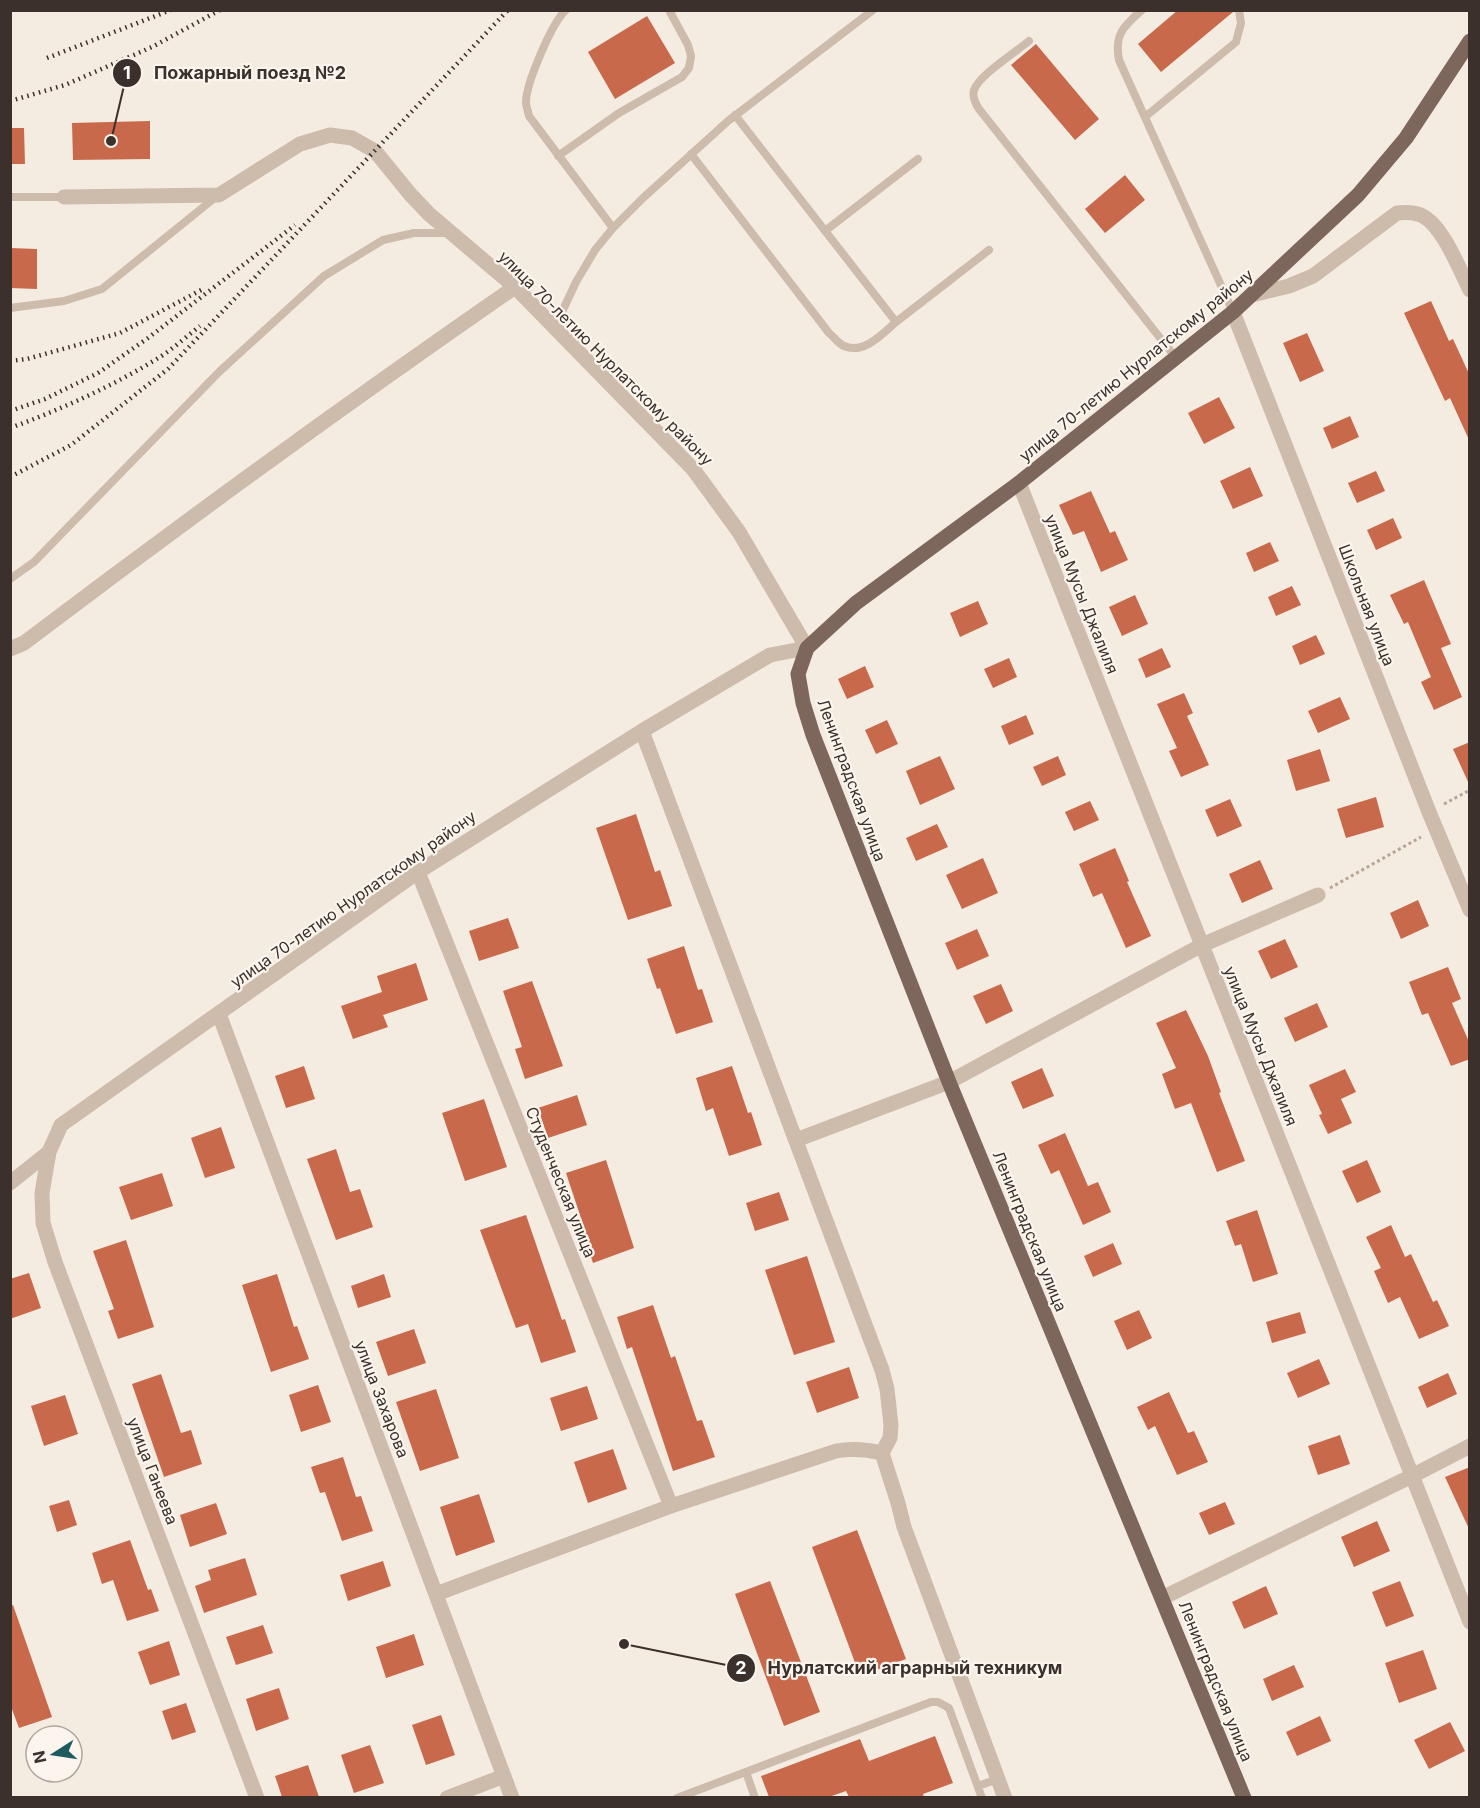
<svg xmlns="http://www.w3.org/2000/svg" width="1480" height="1808" viewBox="0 0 1480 1808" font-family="Inter,sans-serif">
<rect width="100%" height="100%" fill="#f4ebe1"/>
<path fill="#c8694b" d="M1178,10H1233V12L1161,72L1138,44Z
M647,16L675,63L615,99L588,52Z
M1036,44L1099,119L1075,140L1011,65Z
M150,121V159L73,160L72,123Z
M10,128H24L25,164H10Z
M1125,175L1145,200L1105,233L1085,209Z
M10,248L37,249V289L10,288Z
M1431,301L1449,341L1453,339L1470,376V442L1450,398L1445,401L1404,313Z
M1307,333L1324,371L1300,382L1283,343Z
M1219,397L1235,428L1204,444L1188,413Z
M1350,416L1359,437L1332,449L1323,428Z
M1250,467L1263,496L1233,509L1220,481Z
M1376,471L1385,491L1357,503L1348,483Z
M1091,491L1110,533L1115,531L1128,560L1101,572L1084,531L1073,535L1059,505Z
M1393,518L1402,538L1376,550L1367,530Z
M1270,542L1279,561L1254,572L1246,553Z
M1424,580L1451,644L1441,648L1462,697L1434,710L1421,682L1431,677L1408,622L1404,624L1390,595Z
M1292,586L1301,605L1276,616L1268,597Z
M1135,595L1148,624L1122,636L1109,607Z
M978,601L988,624L960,637L950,613Z
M1316,635L1325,654L1300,665L1292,646Z
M1162,648L1171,667L1146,678L1138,659Z
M1009,658L1017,677L993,688L984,669Z
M865,666L874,687L847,699L838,679Z
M1184,693L1193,713L1187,716L1209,765L1181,777L1169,751L1177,748L1157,704Z
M1340,697L1350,719L1318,733L1308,711Z
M1026,715L1034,734L1009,745L1001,726Z
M887,720L898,744L876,754L865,730Z
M1470,742V786L1453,749Z
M1320,749L1330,781L1296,791L1287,760Z
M940,756L955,789L920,805L906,771Z
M1058,756L1066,775L1042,786L1033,767Z
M1376,797L1384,827L1346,838L1337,809Z
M1230,799L1242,826L1217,837L1205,810Z
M1090,801L1099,820L1074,831L1065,812Z
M636,814L655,872L660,870L672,906L628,920L596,828Z
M937,824L948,847L916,861L906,838Z
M1115,848L1129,881L1127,882L1151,936L1126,948L1102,893L1093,897L1079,864Z
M983,858L998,893L962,909L946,875Z
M1260,860L1273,889L1242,903L1229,874Z
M1418,900L1429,926L1401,939L1390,913Z
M508,918L519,948L479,961L469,931Z
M977,929L989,956L957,970L945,943Z
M1285,939L1298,967L1271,979L1258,951Z
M684,946L698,990L702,989L713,1022L676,1034L660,988L657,989L647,959Z
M416,963L428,1000L383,1015L388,1027L353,1039L341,1006L382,992L377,976Z
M1448,967L1461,999L1452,1003L1470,1044V1059L1451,1066L1428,1013L1422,1015L1409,982Z
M532,981L563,1066L525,1079L515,1049L522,1047L503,991Z
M1001,984L1013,1011L986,1024L973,996Z
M1317,1003L1328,1027L1295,1042L1284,1018Z
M1186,1010L1208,1056L1221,1092L1219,1093L1245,1161L1217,1172L1191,1103L1175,1109L1162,1074L1176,1068L1156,1023Z
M304,1066L315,1099L286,1108L275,1076Z
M732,1066L748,1113L751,1112L762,1145L729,1156L713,1108L706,1111L696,1078Z
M1042,1068L1054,1096L1023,1109L1011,1082Z
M1345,1069L1356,1092L1341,1099L1352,1123L1328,1134L1319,1115L1322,1114L1309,1085Z
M577,1095L587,1125L548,1138L538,1108Z
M484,1099L507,1167L465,1181L442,1113Z
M221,1127L235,1168L205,1178L191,1138Z
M1065,1133L1088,1186L1098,1182L1111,1212L1083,1225L1059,1170L1051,1174L1038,1145Z
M336,1149L350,1192L360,1189L373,1227L336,1240L307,1159Z
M606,1160L634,1248L593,1263L581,1228L584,1227L566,1173Z
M1367,1160L1381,1192L1357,1203L1342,1171Z
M162,1173L173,1206L131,1220L119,1187Z
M779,1192L789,1220L755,1231L746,1203Z
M1257,1210L1278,1274L1253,1282L1241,1244L1235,1246L1226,1221Z
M526,1215L562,1320L565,1319L576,1352L541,1363L528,1324L516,1328L480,1230Z
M1391,1225L1405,1257L1411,1254L1433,1302L1437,1300L1449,1326L1419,1339L1400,1297L1388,1303L1374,1271L1381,1268L1366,1237Z
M126,1240L154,1327L118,1339L108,1311L114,1309L93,1251Z
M1113,1243L1122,1264L1093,1277L1084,1256Z
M807,1256L835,1342L794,1355L765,1270Z
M29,1273L41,1308L10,1319V1279Z
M277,1274L294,1327L297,1326L309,1359L271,1372L242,1285Z
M384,1274L391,1297L358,1308L351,1286Z
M653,1305L671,1358L675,1356L697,1421L702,1420L715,1457L673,1471L632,1347L627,1349L617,1317Z
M1139,1310L1152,1338L1127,1350L1114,1321Z
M1300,1312L1306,1333L1272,1343L1266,1322Z
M414,1329L426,1363L388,1376L376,1342Z
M1319,1359L1330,1384L1298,1398L1287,1373Z
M849,1367L859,1398L817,1413L806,1382Z
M1448,1373L1457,1394L1427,1408L1418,1387Z
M161,1374L181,1433L191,1430L202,1464L164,1477L132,1384Z
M318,1385L331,1422L301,1432L289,1395Z
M587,1386L598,1419L561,1431L550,1398Z
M436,1389L459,1458L420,1471L396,1402Z
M1169,1392L1188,1433L1194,1431L1208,1462L1177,1475L1155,1426L1148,1430L1137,1407Z
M65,1395L78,1434L44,1446L31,1406Z
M1340,1435L1350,1464L1318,1475L1308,1446Z
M613,1449L627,1489L588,1503L574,1462Z
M343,1457L356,1497L361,1496L373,1531L342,1541L325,1492L320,1493L311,1467Z
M1470,1467V1531L1445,1477Z
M479,1494L495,1542L456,1556L440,1507Z
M69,1500L77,1525L57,1532L49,1506Z
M1225,1502L1235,1524L1209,1535L1199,1513Z
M216,1503L227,1534L190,1547L180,1515Z
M1377,1521L1390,1551L1354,1567L1341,1537Z
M857,1530L906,1659L860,1676L812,1547Z
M130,1540L148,1590L151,1589L159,1611L127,1621L113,1580L102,1584L92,1553Z
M245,1558L257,1595L204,1613L195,1586L211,1580L208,1570Z
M383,1561L391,1586L348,1601L340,1575Z
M770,1581L820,1712L784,1726L735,1594Z
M1400,1581L1414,1616L1386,1627L1372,1592Z
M1266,1586L1278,1614L1244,1629L1232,1602Z
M13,1605L52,1717L19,1728L10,1704V1606Z
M263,1625L273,1653L236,1665L226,1637Z
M414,1634L424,1665L386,1678L376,1647Z
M169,1641L180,1675L150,1685L138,1652Z
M1423,1650L1437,1689L1399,1703L1385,1663Z
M1294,1665L1304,1687L1272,1701L1263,1679Z
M279,1688L289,1719L256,1731L246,1699Z
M186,1703L196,1732L172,1740L162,1711Z
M441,1715L455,1755L426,1765L412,1725Z
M1320,1716L1331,1741L1297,1756L1286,1732Z
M1450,1722L1465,1751L1429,1769L1414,1740Z
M935,1736L953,1783L923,1794L924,1797H849L846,1791L829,1797H769L761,1776L860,1739L869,1761Z
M370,1745L384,1783L354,1793L341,1755Z
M308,1765L319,1797H282L275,1776Z"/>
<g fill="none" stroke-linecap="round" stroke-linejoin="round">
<path stroke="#b9a596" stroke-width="3" stroke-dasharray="3 3" stroke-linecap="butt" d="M1444,804L1470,790
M1330,888L1421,837"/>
<path stroke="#cdbbac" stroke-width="8" d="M566,10C552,22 526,84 526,102C526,106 528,111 529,116L613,228
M1142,10C1124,26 1114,34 1119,60L1233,312
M1029,41C1016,52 979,75 974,90C972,97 975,103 979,109L1176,358
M1145,117L1236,42L1241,23L1239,10
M691,154L829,333C834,337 839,344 844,346C864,355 883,333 896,322L735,115
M558,156L619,113L682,77L689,68L691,56L688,45L669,10
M10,197H64
M825,231L918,159
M10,308L64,301L102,289L217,196
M896,322L989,250
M555,327L576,282L595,250L613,228L643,198L728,121L873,10
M10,579L34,562L219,372L324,276L383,240L414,233H448
M746,1772L755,1798
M978,1786L998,1779
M677,1798L931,1702H938L949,1708L982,1798"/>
<path stroke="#cdbbac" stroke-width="15" d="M1252,295L1289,286L1313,276L1397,213C1406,212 1413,212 1421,215C1443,225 1459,269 1470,290
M1019,483L1470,1622
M10,649L24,643C185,521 349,402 515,287
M418,872L671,1506
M219,1014L512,1798
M796,1140L949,1082L1202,945L1318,895
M49,1152L42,1193L43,1223L55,1262L257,1798
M10,1183L49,1152L61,1125L418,872L642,731L770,655L807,648L739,532L693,469L515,287L429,214L410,194L375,151L352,138L330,135L300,144L219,195L64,197
M882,1453L898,1503L904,1527L1005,1798
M436,1594L671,1506L836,1451C852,1448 865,1449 882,1453L890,1438L891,1425L887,1389L882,1370L642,731
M1162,1598L1412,1476L1470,1446
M447,1798L504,1776"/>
<path stroke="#cdbbac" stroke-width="15" d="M1233,312L1429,812L1470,910"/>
<path stroke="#7d675c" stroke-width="15" d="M1244,1798L949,1082L813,735L803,703L798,674L807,648L856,603L1019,483L1233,312L1358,195L1406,138L1470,41"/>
<path stroke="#3b302b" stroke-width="4.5" stroke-dasharray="1.5 4.5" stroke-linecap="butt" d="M47,58L171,10
M10,101L65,85L152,47L220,10
M10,361L27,359L120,333L203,289
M10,411L45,399L98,373L148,338L295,225
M10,428C62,409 113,386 160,357C174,348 187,336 200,326
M10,477L71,445L168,369L508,10"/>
</g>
<g text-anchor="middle" stroke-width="4.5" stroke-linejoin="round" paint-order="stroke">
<g font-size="16" fill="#3b302b" stroke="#fbf5ee">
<text transform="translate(606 358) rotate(45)" y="6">улица 70-летию Нурлатскому району</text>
<text transform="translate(1136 365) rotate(-39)" y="6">улица 70-летию Нурлатскому району</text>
<text transform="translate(1082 594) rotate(68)" y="6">улица Мусы Джалиля</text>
<text transform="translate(1367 605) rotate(69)" y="6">Школьная улица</text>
<text transform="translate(852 780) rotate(70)" y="6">Ленинградская улица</text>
<text transform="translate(353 899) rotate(-35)" y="6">улица 70-летию Нурлатскому району</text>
<text transform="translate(1261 1046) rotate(68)" y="6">улица Мусы Джалиля</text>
<text transform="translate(561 1182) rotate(68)" y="6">Студенческая улица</text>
<text transform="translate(1030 1231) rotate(68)" y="6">Ленинградская улица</text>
<text transform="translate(382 1399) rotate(69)" y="6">улица Захарова</text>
<text transform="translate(153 1471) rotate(69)" y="6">улица Ганеева</text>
<text transform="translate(1216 1681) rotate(68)" y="6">Ленинградская улица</text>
</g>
</g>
<path fill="none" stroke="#3b302b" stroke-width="2" d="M111 141L127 73M624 1644L741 1668"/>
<g fill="#3b302b" stroke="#fbf5ee" stroke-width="2">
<circle cx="111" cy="141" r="6"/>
<circle cx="624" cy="1644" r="6"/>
<circle cx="127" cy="73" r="15"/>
<circle cx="741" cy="1668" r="15"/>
</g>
<g font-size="18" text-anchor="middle" font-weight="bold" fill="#fff">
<text x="127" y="79">1</text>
<text x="741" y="1674">2</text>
</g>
<g font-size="18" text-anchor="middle" font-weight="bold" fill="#3b302b" stroke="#fbf5ee" stroke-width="4.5" stroke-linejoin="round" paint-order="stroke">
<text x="250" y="79">Пожарный поезд №2</text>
<text x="915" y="1674">Нурлатский аграрный техникум</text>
</g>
<rect width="1480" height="1808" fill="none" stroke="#3b302b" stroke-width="24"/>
<g transform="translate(54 1754) rotate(258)"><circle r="28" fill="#fbf5ee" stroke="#aea6a0" stroke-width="1.5"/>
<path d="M0-4.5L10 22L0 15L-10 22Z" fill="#1f5a5e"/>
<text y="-9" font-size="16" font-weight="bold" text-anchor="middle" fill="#3b302b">N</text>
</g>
</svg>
